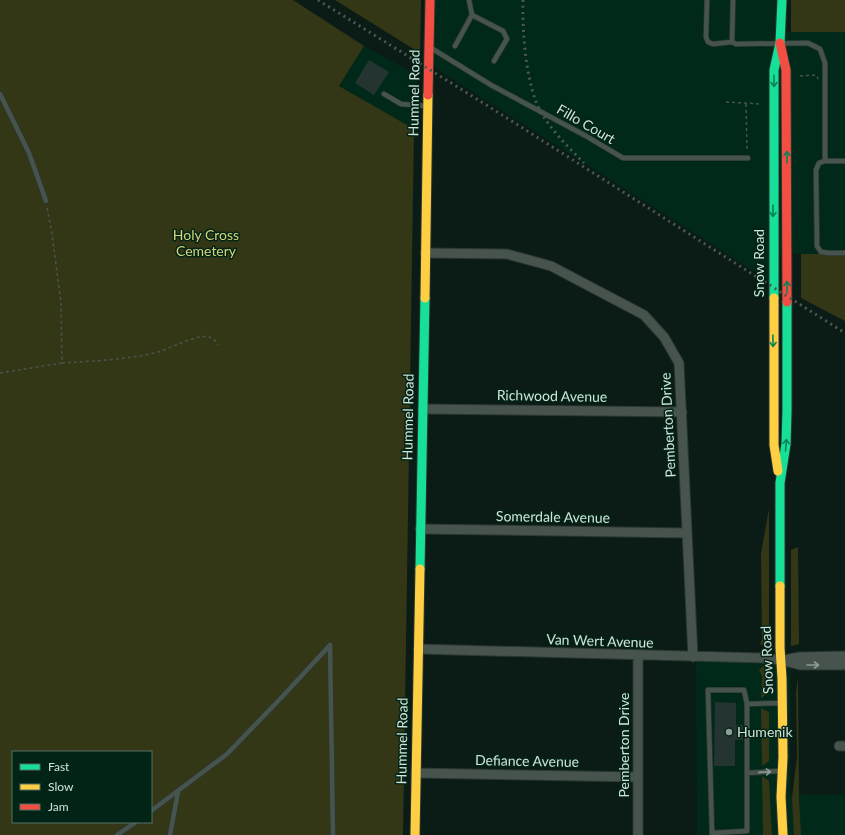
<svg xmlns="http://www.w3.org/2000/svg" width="845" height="835" viewBox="0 0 845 835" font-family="Lato,sans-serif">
<rect width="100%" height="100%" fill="#0a1c15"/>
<path fill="#01291a" d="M433,0H778V32H845V254H771V282L432,66Z
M364,46L417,75L414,129L339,86Z
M696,661L791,663L790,794L845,795V835H697Z"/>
<path fill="#343716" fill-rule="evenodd" d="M0,0H293L364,46L339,86L414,129L403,835H0ZM13,752H151V822H13Z
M335,0H421L420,53Z
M791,0H845V32H791Z
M801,254H845V321L801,298Z
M769,509V639L766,647L760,644L762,639L761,553Z
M798,547L799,644L791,646V550Z
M763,666C771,673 769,683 769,693L761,698L762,676L759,670Z
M798,677L799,798L801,835H794L792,798L797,757L796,692Z
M761,708L769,712V761L762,766Z
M762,776L769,781L772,835H763Z"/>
<path fill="#243431" d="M369,60L389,72L374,95L355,83Z
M715,702L736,703V725H743V740H735V766H714Z"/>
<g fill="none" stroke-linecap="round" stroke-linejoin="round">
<defs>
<path id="lane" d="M707,0L706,37L708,42L713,44L732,42
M733,0L732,42L736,44L808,43L820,49L825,63V161
M472,15L503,31L507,39L494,61
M455,46L472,15L469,0
M431,48L491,85L586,136L623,158H748
M0,94L29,153L46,201
M384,94L401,104L426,106
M845,161H825L819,163L816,170L817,246L821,252L829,253H845
M330,645L333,835
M708,690H744L747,704V831L712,833Z
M747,704L781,703
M747,773L779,771
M151,811L227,754L282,697L330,645
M117,835L136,822
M170,835L178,792"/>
<path id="street" d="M425,253L507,254L551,266L644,315L664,337L679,363L693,657
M423,409L682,412
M420,529L686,533
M418,649L763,658L781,660L800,665H845
M638,656V835
M784,660L800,657L845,656
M839,746H845
M416,773L637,777"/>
<path id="fast" d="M774,298V70L780,43L782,0
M420,569L425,298
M780,586V483L786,444L787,411V302"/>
<path id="slow" d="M425,298L428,95
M774,298V445L778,471
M780,586V648L782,678L783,757L781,797L783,835
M415,835L420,569"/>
<path id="jam" d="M780,43L786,70L787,302
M428,95L430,0"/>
</defs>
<use href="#lane" stroke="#2b3731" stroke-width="6"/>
<use href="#street" stroke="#2b3731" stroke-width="11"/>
<use href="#fast" stroke="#2b3731" stroke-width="11"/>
<use href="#slow" stroke="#2b3731" stroke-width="11"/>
<use href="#jam" stroke="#2b3731" stroke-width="11"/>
<path stroke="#49544f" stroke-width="1.5" stroke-dasharray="3 3" stroke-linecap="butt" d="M800,76L815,75L817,76L818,79
M726,102L761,104
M746,104L747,152
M62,363C92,361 124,360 154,353C170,349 184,340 200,337C209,335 214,338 218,345
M0,373L62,363L61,303L52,234L47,207"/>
<use href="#lane" stroke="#47544e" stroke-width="4.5"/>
<use href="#street" stroke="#47544e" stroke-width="9"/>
<use href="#fast" stroke="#16e098" stroke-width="9"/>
<use href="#slow" stroke="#ffcf43" stroke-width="9"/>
<use href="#jam" stroke="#f24e42" stroke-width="9"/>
<path stroke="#4b5853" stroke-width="3" stroke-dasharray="2 4" stroke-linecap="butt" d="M318,0L488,106L845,333
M523,0C522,31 526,88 542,114C553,132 569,148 584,163"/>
</g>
<defs><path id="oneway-shaft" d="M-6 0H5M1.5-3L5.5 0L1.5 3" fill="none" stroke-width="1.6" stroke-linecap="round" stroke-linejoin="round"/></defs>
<g stroke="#0c8258">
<use href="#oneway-shaft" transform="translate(774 81) rotate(90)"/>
<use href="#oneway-shaft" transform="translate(787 157) rotate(-90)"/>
<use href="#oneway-shaft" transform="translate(773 211) rotate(90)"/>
<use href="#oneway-shaft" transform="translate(787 287) rotate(-90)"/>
<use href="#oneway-shaft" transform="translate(773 341) rotate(89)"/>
<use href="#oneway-shaft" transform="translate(786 445) rotate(-85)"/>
</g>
<g stroke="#8c9c94">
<use href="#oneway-shaft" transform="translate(813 665)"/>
<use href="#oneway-shaft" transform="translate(765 772) rotate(-4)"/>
</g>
<circle fill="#8b9d94" stroke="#022417" stroke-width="1.5" cx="729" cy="732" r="4"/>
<g text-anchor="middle" stroke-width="3" stroke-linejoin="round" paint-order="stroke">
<g font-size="14" fill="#d1e3d9" stroke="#022417">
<text transform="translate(414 93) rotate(-89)" y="5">Hummel Road</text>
<text transform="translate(586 124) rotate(30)" y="5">Fillo Court</text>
<text transform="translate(759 263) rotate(-90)" y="5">Snow Road</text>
<text transform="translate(552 396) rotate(1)" y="5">Richwood Avenue</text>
<text transform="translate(408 417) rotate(-89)" y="5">Hummel Road</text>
<text transform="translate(668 425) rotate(-93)" y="5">Pemberton Drive</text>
<text transform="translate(553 517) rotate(1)" y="5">Somerdale Avenue</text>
<text transform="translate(600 641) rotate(2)" y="5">Van Wert Avenue</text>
<text transform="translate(767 660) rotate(-92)" y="5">Snow Road</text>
<text transform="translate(402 741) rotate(-89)" y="5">Hummel Road</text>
<text transform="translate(624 745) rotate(-90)" y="5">Pemberton Drive</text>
<text transform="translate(527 761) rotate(1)" y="5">Defiance Avenue</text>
</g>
<g font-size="14" fill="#d5d478" stroke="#022417">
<text x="206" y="240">Holy Cross<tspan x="206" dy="16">Cemetery</tspan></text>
</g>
<g font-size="14" fill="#d1e3d9" stroke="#022417" text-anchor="start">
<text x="737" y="737">Humenik</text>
</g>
</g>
<rect x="12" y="751" width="140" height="72" fill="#022417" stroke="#557065"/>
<rect x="20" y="764" width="20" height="6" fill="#16e098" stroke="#557065"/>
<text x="48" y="771" font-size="12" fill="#d1e3d9">Fast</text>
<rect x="20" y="784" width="20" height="6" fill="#ffcf43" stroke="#557065"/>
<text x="48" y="791" font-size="12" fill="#d1e3d9">Slow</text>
<rect x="20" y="804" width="20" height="6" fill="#f24e42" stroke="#557065"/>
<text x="48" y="811" font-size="12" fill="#d1e3d9">Jam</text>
</svg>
